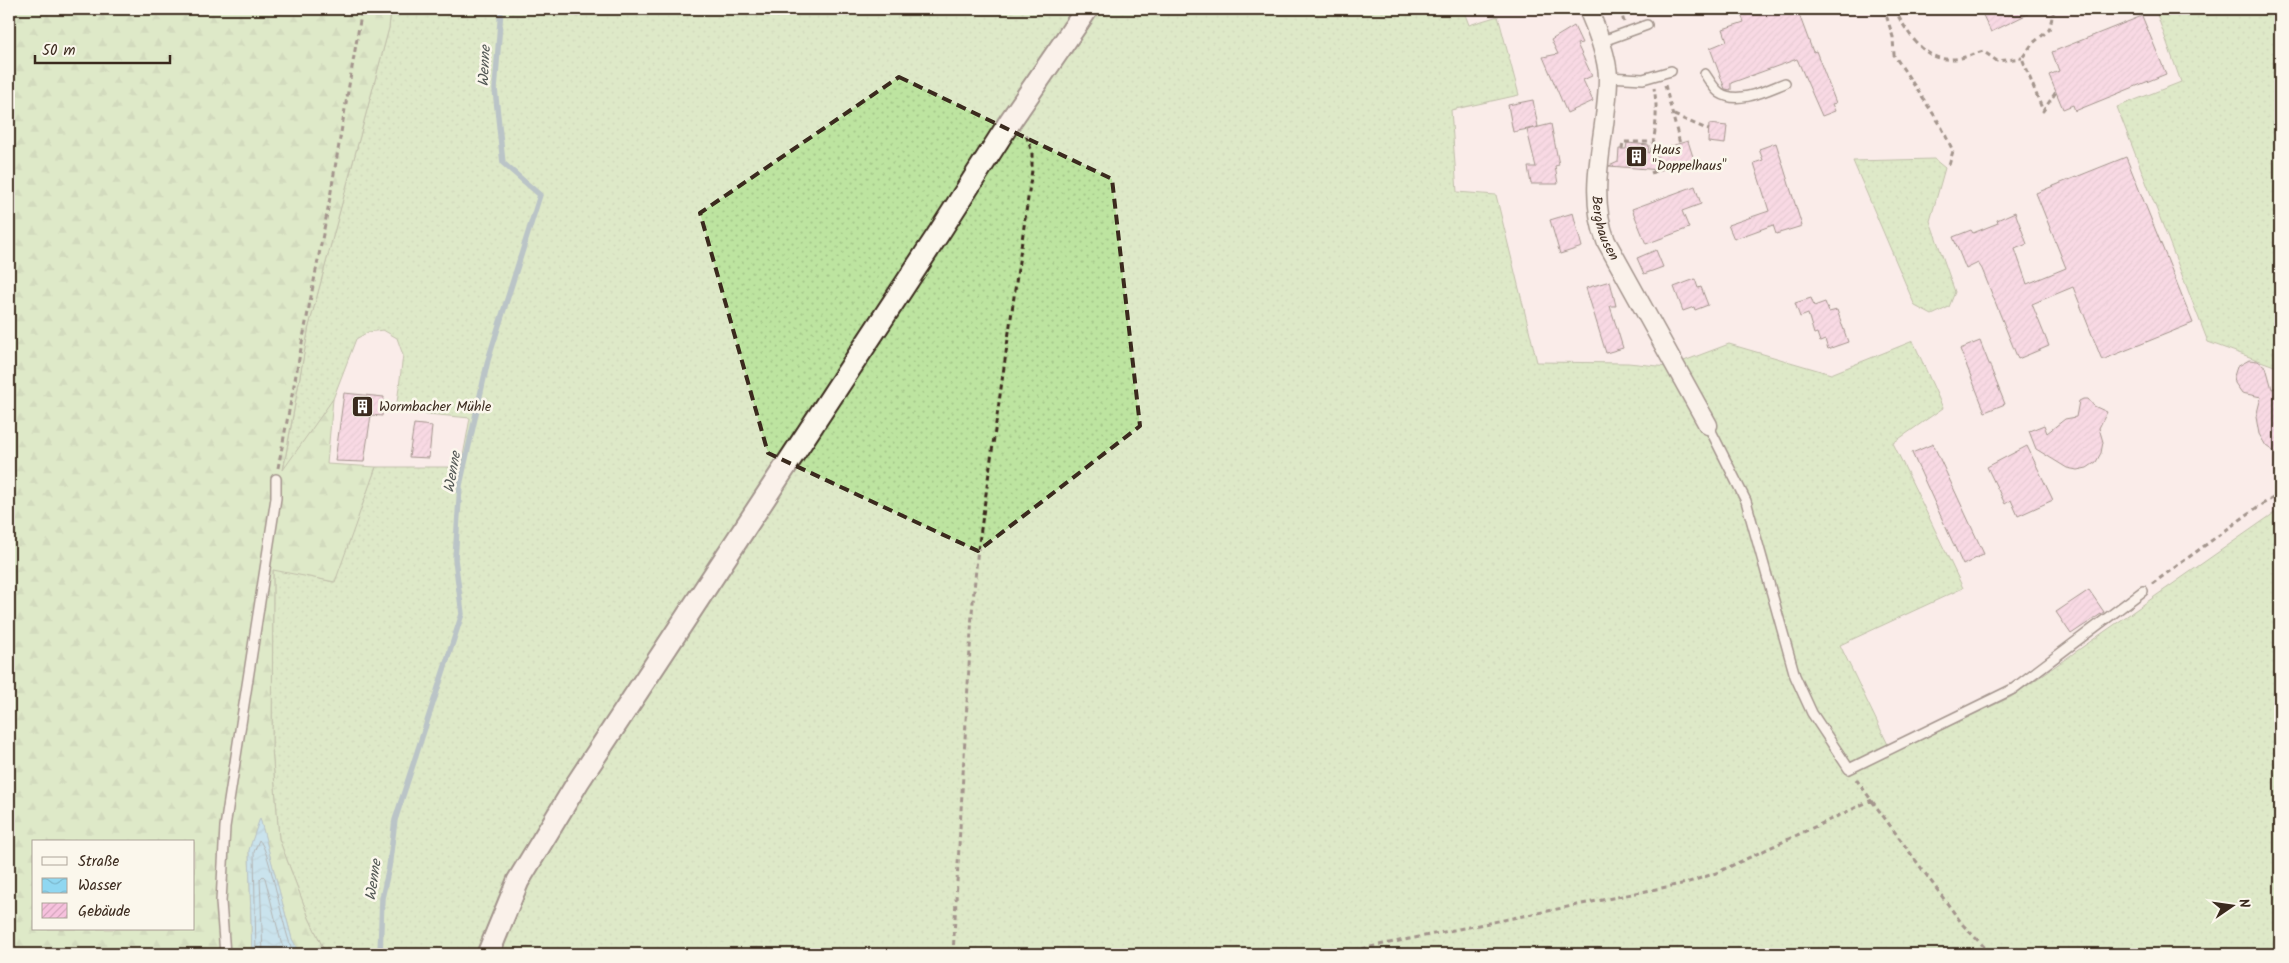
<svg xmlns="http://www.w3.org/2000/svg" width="2289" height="963" viewBox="0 0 2289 963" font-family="Kalam,sans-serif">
<defs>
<pattern id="grass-dots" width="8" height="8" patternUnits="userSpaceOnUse" patternTransform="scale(1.25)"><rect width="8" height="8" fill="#bde4a0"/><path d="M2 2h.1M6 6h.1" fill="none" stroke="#a3c489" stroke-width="1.8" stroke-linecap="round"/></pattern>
<pattern id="forest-firs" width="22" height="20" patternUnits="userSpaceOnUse" patternTransform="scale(1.25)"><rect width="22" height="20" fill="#bde4a0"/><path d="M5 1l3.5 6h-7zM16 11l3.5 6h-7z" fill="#a3c489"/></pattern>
<pattern id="water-waves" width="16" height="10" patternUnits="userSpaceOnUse" patternTransform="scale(1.25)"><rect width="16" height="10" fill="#90d7f1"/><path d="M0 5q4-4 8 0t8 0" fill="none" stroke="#7db9ce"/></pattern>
<pattern id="building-hatch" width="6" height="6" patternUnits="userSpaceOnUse" patternTransform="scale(1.25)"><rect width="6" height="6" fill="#f6c1dd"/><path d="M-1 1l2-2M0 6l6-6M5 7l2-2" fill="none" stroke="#d4a6bd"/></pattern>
</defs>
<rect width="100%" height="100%" fill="#faece9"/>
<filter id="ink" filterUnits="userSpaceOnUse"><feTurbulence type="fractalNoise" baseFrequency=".02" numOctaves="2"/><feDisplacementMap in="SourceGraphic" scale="10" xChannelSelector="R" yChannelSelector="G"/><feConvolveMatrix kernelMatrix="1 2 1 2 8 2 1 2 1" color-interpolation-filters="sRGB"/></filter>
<g filter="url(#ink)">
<path fill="url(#grass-dots)" stroke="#7c875f" d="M391,9H1463L1469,25L1498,16L1519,95L1451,110L1457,192L1496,195L1537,362L1628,363L1668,367L1729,344L1831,374L1913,341L1943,408L1893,443L1963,588L1840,645L1892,753L2011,697L2280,509V954H2106L2099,950L2061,954H326L309,918L279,839L272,748L273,569L334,582L376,467H461L470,418L396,411L403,355L397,338L383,330L368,332L356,339L333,399L283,472L309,326L389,28Z
M2155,9H2280V368L2208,342L2117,107L2181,82Z
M1934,159L1945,168L1930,221L1955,292L1949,307L1932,315L1915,306L1853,161Z"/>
<path fill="url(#forest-firs)" stroke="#7c875f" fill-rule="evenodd" d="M9,9H391L389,28L309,326L283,470L333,399L327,464L376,467L335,582L273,570L272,748L279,839L309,918L326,954H300L292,939L260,819L249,851L252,954H9ZM34,842H194V929H34Z"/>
<path fill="url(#water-waves)" stroke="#6e929d" d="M260,818L292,939L300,954H252L249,850Z"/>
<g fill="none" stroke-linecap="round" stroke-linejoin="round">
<path stroke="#5d6f72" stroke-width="1" d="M256,954L254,852L259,840C271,851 282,931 294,954
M263,954L260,879L263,876L265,878L281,942L287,954"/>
<path stroke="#6e929d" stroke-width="5.5" d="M380,954L382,898L389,867L395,820L462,614L455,559L460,485L488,360L540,195L503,163L495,89L501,9"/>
</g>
<path fill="url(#building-hatch)" stroke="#3b2a1e" d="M1739,9H1797L1813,52L1816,51L1836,103L1832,104L1835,111L1822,116L1797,59L1731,83V90L1725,89L1710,48L1727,41L1723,29L1744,22Z
M1980,9H2038L1991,32Z
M2142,16L2166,74L2075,111L2073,105L2063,109L2049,75L2059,71L2052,52Z
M1574,26L1582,43L1577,44L1592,76L1583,80L1593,101L1567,113L1543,57L1558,54L1551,40Z
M1533,100L1538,127L1513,132L1508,105Z
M1551,124L1559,165L1555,166L1558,184H1531L1528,167H1536L1527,130Z
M1709,124L1727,126L1725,144L1708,142Z
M1688,141L1694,160L1661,170L1609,166L1618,162L1619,149H1626L1627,143L1649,145L1648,153Z
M1776,143L1802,226L1776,234L1773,225L1734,239L1728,225L1769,211L1754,163L1763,160L1759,149Z
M2126,157L2193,323L2102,360L2073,287L2032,304L2049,346L2018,359L1982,269L1978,263L1966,269L1953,237L1971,230L1973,233L1998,223L1997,220L2015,212L2027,244L2015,249L2027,284L2066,268L2036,193Z
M1695,186L1701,204L1682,211L1689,228L1646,244L1632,209Z
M1573,213L1582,247L1560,254L1550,220Z
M1656,250L1663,267L1644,274L1637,258Z
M1695,279L1698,288L1701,287L1708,305L1695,310L1694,307L1683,311L1674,287Z
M1610,281L1616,306H1610L1623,348L1606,353L1586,288Z
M1811,298L1814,306L1825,302L1829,312L1837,310L1848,342L1828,349L1825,340L1820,342L1817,333L1814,334L1808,314L1800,317L1795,303Z
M1980,341L2005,404L1985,412L1960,349Z
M2249,360L2258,361L2266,367L2272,389L2280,386V456L2266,446L2259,434L2256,417L2261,397L2242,393L2235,383L2234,376L2237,367Z
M344,393L384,397L382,416L371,415L364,462L335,461Z
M2083,399H2088L2094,406L2107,412L2099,428L2103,442L2101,453L2096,462L2087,468L2077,470L2067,468L2036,449L2029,431L2044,425L2047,433L2065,419L2076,417L2079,401Z
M414,424L432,426L429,458L409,457Z
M1933,444L1984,554L1963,565L1912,453Z
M2027,446L2053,500L2018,516L2011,500L2005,504L1987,467Z
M2089,590L2104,612L2071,634L2056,612Z"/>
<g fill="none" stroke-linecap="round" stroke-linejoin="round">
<defs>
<path id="service" d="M1600,42L1647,25
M1705,74C1709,80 1714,89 1720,93C1738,105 1767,90 1785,83
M1608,77L1643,79L1671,71
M1708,425L1746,501L1795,676L1812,713L1849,769L2013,689L2143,591
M225,954L221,902L225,827L276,498V479"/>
<g id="minor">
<path id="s1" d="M1588,9C1596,27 1608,59 1608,78C1608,133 1585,188 1606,241L1708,425"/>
</g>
<path id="tertiary" d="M488,954L518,881L578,782L937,236L1011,120L1087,9"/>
</defs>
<use href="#service" stroke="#3b2a1e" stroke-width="12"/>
<use href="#minor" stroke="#3b2a1e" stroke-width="21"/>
<use href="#tertiary" stroke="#3b2a1e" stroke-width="25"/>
<path stroke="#3b2a1e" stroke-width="3" stroke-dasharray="5 4" stroke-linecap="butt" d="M1620,9L1624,22
M1881,9L1887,18L1893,37L1894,55L1940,124L1953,151L1949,165
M1894,9C1907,31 1923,62 1953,59C1962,59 1973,54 1983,51L1997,61L2022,58
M2054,9L2049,30L2033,43L2022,58L2043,111L2056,92
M1665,85L1680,144
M1674,115L1709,130
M1622,149L1623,142H1653
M1651,153C1656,132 1658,109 1654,88
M1651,173L1658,170V160L1652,150
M278,468L329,203L362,9
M2152,584L2259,506L2280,494
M1856,779L1963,925L1991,954
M953,954L972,613L977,557L1032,170V152L1025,132
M1335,954L1686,883L1716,873L1872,800"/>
<use href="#service" stroke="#fbf7ec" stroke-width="9"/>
<use href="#minor" stroke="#fbf7ec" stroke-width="18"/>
<use href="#tertiary" stroke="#fbf7ec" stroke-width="21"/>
</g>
</g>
<path d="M0 0H2289V963H0ZM899,77L1112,179L1140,426L978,551L768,453L700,213Z" fill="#faece9" fill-opacity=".55" fill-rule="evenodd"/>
<path fill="none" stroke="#3b2a1e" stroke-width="4" stroke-dasharray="10 6" stroke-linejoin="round" d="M899,77L1112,179L1140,426L978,551L768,453L700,213Z"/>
<defs>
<symbol id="building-square" viewBox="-11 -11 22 22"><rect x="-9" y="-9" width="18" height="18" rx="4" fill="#3b2a1e" stroke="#fbf7ec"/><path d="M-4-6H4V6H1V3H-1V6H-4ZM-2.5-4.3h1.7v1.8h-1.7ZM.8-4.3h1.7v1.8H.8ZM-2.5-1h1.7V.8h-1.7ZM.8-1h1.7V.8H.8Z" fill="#fff"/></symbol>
</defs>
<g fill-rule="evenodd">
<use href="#building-square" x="1624" y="144" width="25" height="25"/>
<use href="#building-square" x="350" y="394" width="25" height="25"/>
</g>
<g text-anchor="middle" stroke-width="5" stroke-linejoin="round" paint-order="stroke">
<g font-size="14" fill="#3b2a1e" stroke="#fbf7ec" text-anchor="start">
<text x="1652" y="154">Haus<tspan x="1652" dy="16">"Doppelhaus"</tspan></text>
<text x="379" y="411">Wormbacher Mühle</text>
</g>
<g font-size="14" fill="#3b2a1e" stroke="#fbf7ec">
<text dy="5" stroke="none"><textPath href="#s1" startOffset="224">Berghausen</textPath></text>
</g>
<g font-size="15" font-style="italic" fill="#505553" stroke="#fbf7ec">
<text transform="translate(484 66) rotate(-87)" y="5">Wenne</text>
<text transform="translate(452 472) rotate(-80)" y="5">Wenne</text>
<text transform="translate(373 880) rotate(-82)" y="5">Wenne</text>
</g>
</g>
<rect width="2289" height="963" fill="none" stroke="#fbf7ec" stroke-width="30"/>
<rect x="15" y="15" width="2259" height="933" fill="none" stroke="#3b2a1e" stroke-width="2" filter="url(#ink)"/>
<rect x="32" y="840" width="162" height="90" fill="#fbf7ec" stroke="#aea59a"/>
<rect x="42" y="857" width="25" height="8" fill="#fbf7ec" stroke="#aea59a"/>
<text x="78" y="866" font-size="15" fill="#3b2a1e">Straße</text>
<rect x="42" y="878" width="25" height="15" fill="url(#water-waves)" stroke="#aea59a"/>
<text x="78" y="890" font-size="15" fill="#3b2a1e">Wasser</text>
<rect x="42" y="903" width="25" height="15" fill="url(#building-hatch)" stroke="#aea59a"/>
<text x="78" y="916" font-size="15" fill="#3b2a1e">Gebäude</text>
<g transform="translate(2232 906) rotate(77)" stroke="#fbf7ec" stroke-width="4" paint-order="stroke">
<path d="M0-4L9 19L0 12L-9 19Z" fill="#3b2a1e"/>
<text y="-8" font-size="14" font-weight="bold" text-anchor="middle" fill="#3b2a1e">N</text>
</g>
<path d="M35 55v8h135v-8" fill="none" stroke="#3b2a1e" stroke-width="2.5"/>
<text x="42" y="55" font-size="15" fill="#3b2a1e" stroke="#fbf7ec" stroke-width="4" paint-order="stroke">50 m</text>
</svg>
